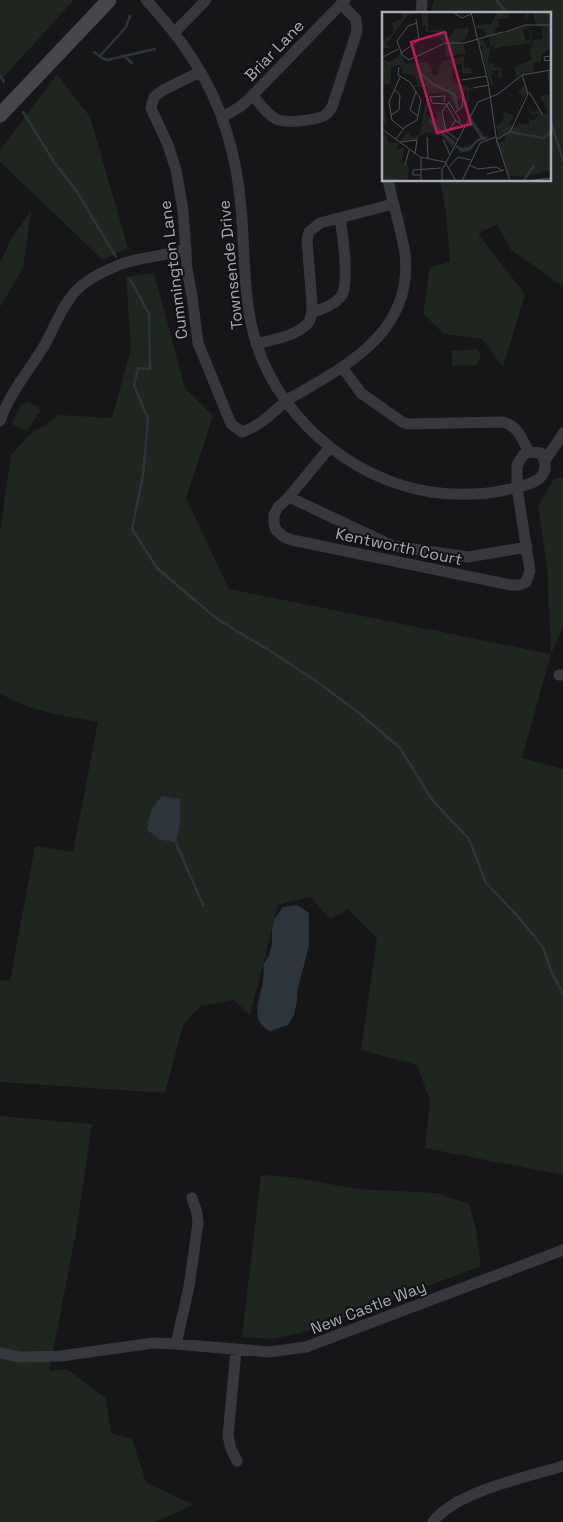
<svg xmlns="http://www.w3.org/2000/svg" width="563" height="1522" viewBox="0 0 563 1522" font-family="'Space Grotesk',sans-serif">
<rect width="100%" height="100%" fill="#161618"/>
<path fill="#1e261f" d="M0,0H74L0,81Z
M434,0H563V286L511,250L497,224L478,234L525,294L503,367L482,339L444,334L423,314L430,267L450,262L446,211L440,180H549V14H430Z
M57,74L90,117L128,248L103,260L0,162V150Z
M31,211L23,268L0,307V262L12,237Z
M154,273L185,388L213,416L186,498L229,589L551,654L547,565L538,506L554,479L563,477V627L551,654L522,758L563,769V1175L425,1148L430,1101L417,1065L361,1050L377,938L348,909L330,919L310,897L278,905L250,1015L234,1000L200,1006L183,1025L165,1093L0,1082V980L10,981L35,846L73,852L98,722L54,714L26,706L0,694V533L11,455L29,435L59,415L112,418L131,349L126,277Z
M477,349L481,355L477,365L452,366V351Z
M29,402L41,410L27,431L12,424L21,405Z
M0,1116L92,1124L76,1233L49,1371L67,1369L106,1398L111,1433L132,1439L146,1482L193,1505L156,1522H0Z
M261,1175L292,1177L357,1189L437,1193L469,1204L476,1230L481,1266L333,1322L296,1334L272,1339L242,1337Z"/>
<path fill="#2c353c" d="M163,796L180,799V823L176,843L159,839L147,830C150,814 150,807 163,796Z
M297,905L309,913V946L298,988L297,1001L294,1015L288,1025L270,1031C243,1017 268,990 263,965L269,956L272,943V930L275,918L283,907Z"/>
<g fill="none" stroke-linecap="round" stroke-linejoin="round">
<path stroke="#2c353c" stroke-width="2.5" d="M496,0L508,14
M94,52L102,58L107,60L155,49
M100,56L126,27L130,16
M124,56L132,63
M0,75L4,82
M23,112L54,162L76,190L116,257
M549,116L563,160
M130,279L149,314L150,369L138,368L134,385L148,419L143,475L132,529L157,568L217,619L275,654L316,681L359,713L400,748L433,801L469,839L486,883L515,913L543,947L551,971L563,994
M176,843L203,905"/>
<path stroke="#37383d" stroke-width="11" d="M146,0C180,36 212,82 226,130C234,155 239,182 241,208C245,249 243,292 253,332C273,412 349,480 431,492C458,496 483,495 510,489C530,485 555,479 541,453L529,452L523,455L517,465V488L530,571L526,582L519,585H511L292,540L284,537L276,530L274,524V515L278,507L289,497L330,447
M421,14L422,0
M174,33L206,0
M200,72L163,90L154,97L151,108L168,145L176,170L183,210L187,269L192,296L198,343L231,424L242,432C260,426 271,414 285,402C289,398 296,395 301,392C356,361 413,326 405,254C401,229 393,204 388,180
M253,96C260,104 267,114 276,119C285,124 314,120 324,116C327,114 330,111 332,107L357,31L356,19L341,4
M222,117L238,108L246,102L345,0
M312,312C321,310 336,304 342,295C349,282 343,235 340,218
M256,344C272,340 297,336 308,323C312,318 312,310 312,303L307,240L309,232L320,223L393,204
M342,367L361,393L402,422L408,424L502,422C519,426 521,438 529,452
M0,421C10,392 29,371 44,346C54,328 61,308 74,293C85,280 104,271 119,265C141,256 164,257 186,249
M545,460L559,440L563,433
M289,497L393,546L468,557L527,547
M559,675H563
M176,1344L189,1287L198,1223L197,1213L192,1198
M236,1350L228,1436L231,1449L237,1461
M0,1353L20,1357L61,1356L153,1343L176,1344L269,1352L306,1347L563,1250
M433,1522C455,1492 527,1477 563,1466"/>
<path stroke="#45474d" stroke-width="15" d="M0,115L109,0"/>
</g>
<g text-anchor="middle" stroke-width="4" stroke-linejoin="round" paint-order="stroke">
<g font-size="16" fill="#a8adb8" stroke="#111113">
<text transform="translate(274 50) rotate(-46)" y="6">Briar Lane</text>
<text transform="translate(230 265) rotate(-96)" y="6">Townsende Drive</text>
<text transform="translate(173 270) rotate(-97)" y="6">Cummington Lane</text>
<text transform="translate(399 546) rotate(12)" y="6">Kentworth Court</text>
<text transform="translate(368 1307) rotate(-21)" y="6">New Castle Way</text>
</g>
</g>
<g transform="translate(382 12)">
<rect width="169" height="169" fill="#161618"/>
<path d="M20,0H46V19L61,17L67,26L73,17L84,16L86,12V22L81,29L75,30L81,31L84,42L64,45L63,30L52,24L55,20H44L43,13L40,15V0L26,3L4,32L10,36H0V30L12,20L10,11L21,6ZM116,0L128,1L125,7H116L117,15L113,16V22L104,25L102,17H95L94,13L109,12ZM140,0H169V36L159,43V50L151,51L152,59L141,62L138,58L139,62L134,65L132,55L149,48L147,32L149,38L151,28L161,27L159,17L164,16L156,14L152,8V1H147L144,10L143,1ZM142,14L150,15L141,18L144,29L149,28L147,18H149L150,29L149,31L119,35L109,40L113,37L109,33L106,50L108,56L107,51L114,52L111,55H119L121,67L115,64L118,58L109,59L115,64L109,62L111,73L109,74L99,38L102,35L98,34L96,28L101,27L105,36L108,35L107,25ZM19,42L24,52L44,50L49,55L50,62L55,63L60,49L82,44V56H89L90,61L81,62L79,52L72,53L70,62L71,70L90,77L89,81V78H86L87,86L84,99L85,79H80V87L75,89V98L65,80L45,82L48,90L44,102L56,107L53,98L58,100L65,123L74,128L70,136L60,124L47,120L37,124L36,128L17,129L26,120L30,125L38,122L45,82V75H31L35,72L33,64L21,61L18,53L9,55V72L0,73L5,112L0,111V47L8,50ZM165,59H169V158L143,165L127,164L116,131L123,129V123L117,124L114,114L121,109L122,100L132,103L141,84L136,80L143,72L146,78L127,112L135,115L136,111L147,113V108H152L157,103L153,102L151,105L143,90L151,101L156,99L154,94L161,103L166,100L158,84L168,82ZM89,104L103,125H112L96,129L86,140L77,141L75,135L69,143L76,131L77,135L90,133L98,125L93,116L85,113ZM4,121L7,131H17L14,137L23,136L19,150L27,153L26,167L31,169H0V128Z" fill="#1e261f"/>
<path fill="none" stroke="#2c353c" stroke-width="2.5" d="M37,60L52,73L72,82L76,97M88,107L100,126M47,108L72,132M129,120L149,124M150,124L162,126L169,120M74,134L80,138L87,137L96,128L104,126M142,168L152,154"/>
<path fill="none" stroke="#505258" stroke-width="1" d="M71,0L80,6L89,2M89,0L106,70L115,131M35,11L26,14L15,29L20,43L27,48L63,31H82L121,20M123,20L143,13H169M19,41L37,28L34,7M1,45L16,37M169,47L168,44L162,45L163,49L169,48M18,65L7,90L10,108L21,117M80,68L105,64M91,76L107,73M34,79L28,98L36,104M147,80L161,103M50,91L64,92L74,109L83,115M50,91L48,85L63,84L62,90M74,100L80,95L81,80M9,103L17,98L18,83L12,77M0,117L38,145L63,150L74,169M65,121L74,108M45,125L46,147M14,127L23,115L35,108L39,88L28,70L16,63L17,55M61,127L68,143M115,127L128,120L146,82L140,63M76,128L64,119L60,100L67,90L78,108L76,111M115,129L128,169M18,130L35,128L33,142M23,153L27,138M87,153L96,157L114,155L121,159M67,155L76,145L89,148M105,162L122,158M38,163H31V158L59,156M39,169V146M60,169V158L96,90L116,82L140,63L169,58M80,169L98,131L114,125M146,169L169,166"/>
<path fill="#c2185b" fill-opacity="0.15" stroke="#c2185b" stroke-width="2.5" d="M63,20L89,112L55,121L29,30Z"/>
<rect width="169" height="169" fill="none" stroke="#a8adb8" stroke-width="2.5"/>
</g>
</svg>
